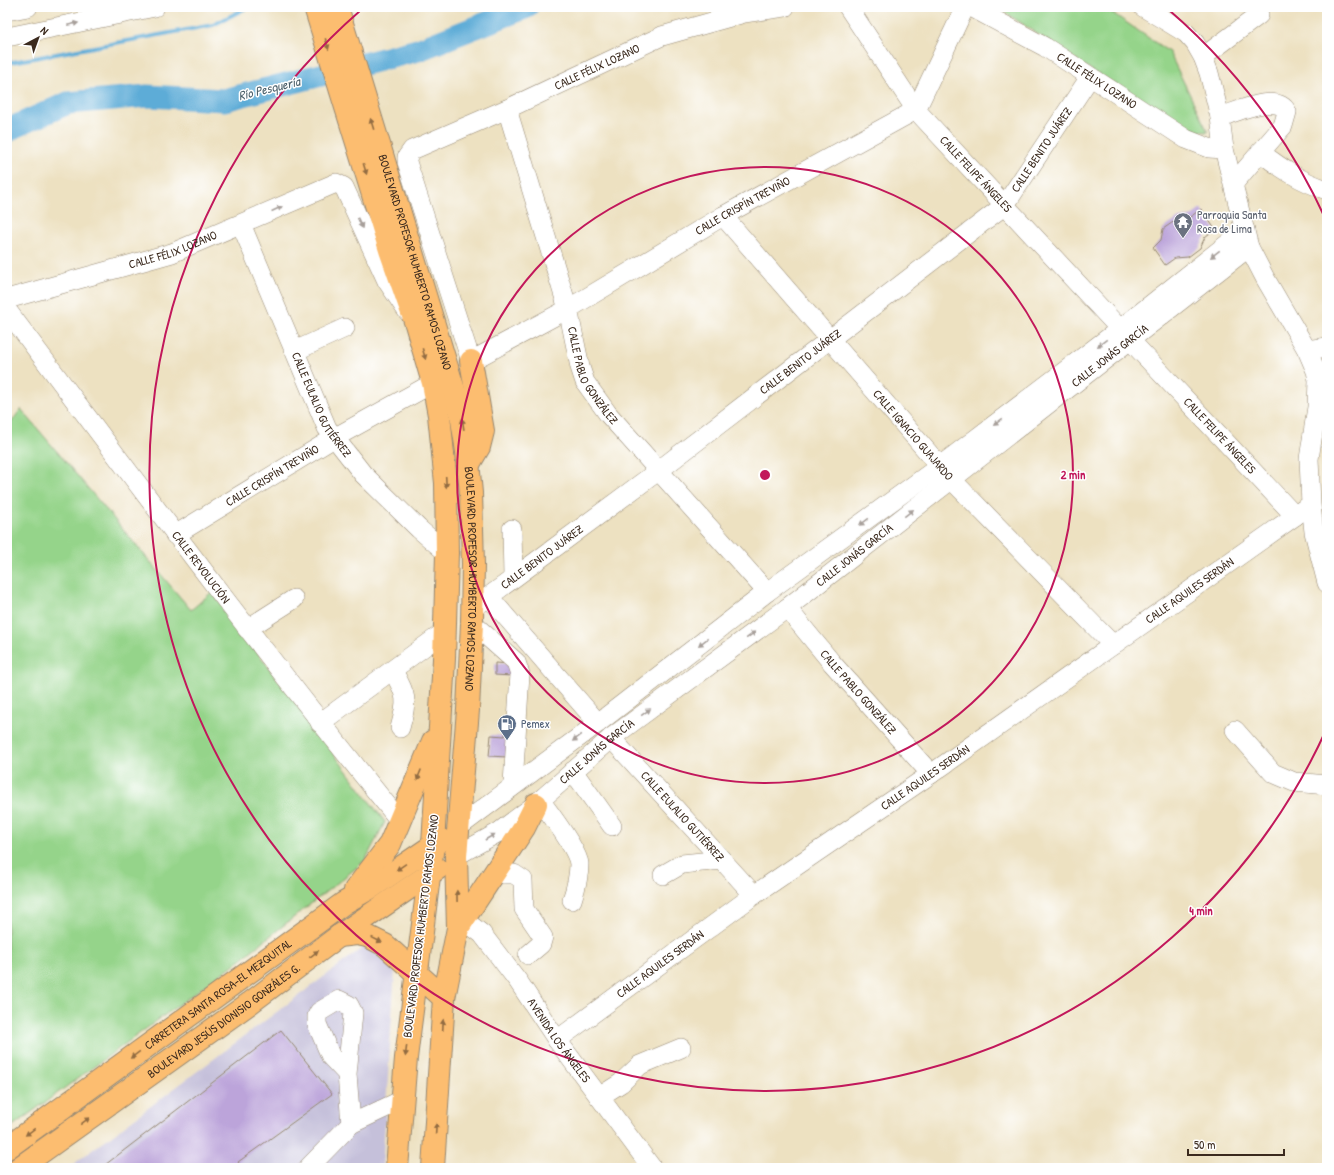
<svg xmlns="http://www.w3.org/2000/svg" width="1334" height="1175" viewBox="0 0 1334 1175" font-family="'Patrick Hand',sans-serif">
<rect width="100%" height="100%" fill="#fff"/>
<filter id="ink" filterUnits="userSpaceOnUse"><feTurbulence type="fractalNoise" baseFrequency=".025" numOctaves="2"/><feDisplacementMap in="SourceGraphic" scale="8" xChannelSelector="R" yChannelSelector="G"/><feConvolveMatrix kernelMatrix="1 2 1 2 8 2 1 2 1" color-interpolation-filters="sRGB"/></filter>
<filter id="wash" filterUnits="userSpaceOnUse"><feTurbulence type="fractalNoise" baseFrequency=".012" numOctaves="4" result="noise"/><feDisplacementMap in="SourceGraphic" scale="16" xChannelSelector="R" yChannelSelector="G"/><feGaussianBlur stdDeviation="0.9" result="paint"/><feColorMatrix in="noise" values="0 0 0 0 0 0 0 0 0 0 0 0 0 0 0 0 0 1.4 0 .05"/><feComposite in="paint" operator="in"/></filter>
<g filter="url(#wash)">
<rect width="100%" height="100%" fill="#ede1c1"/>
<path fill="#c5c0da" d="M365,946L395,969L382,1168H68Z"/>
<path fill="#95d48a" stroke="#687f54" d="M997,7H1104L1169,52L1208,132L1196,131L1093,71Z
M21,409L191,610L212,592L385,822L365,861L236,963L7,1130V428Z"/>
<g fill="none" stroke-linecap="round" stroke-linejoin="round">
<path stroke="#5dacd7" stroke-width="4" d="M7,63L213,25L248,7"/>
<path stroke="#5dacd7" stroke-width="23" d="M7,132L14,127L68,103L147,96L224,100L418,50L527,7"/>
</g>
<g id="blocks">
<path fill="#bca4da" d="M1201,209L1215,229L1205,237L1200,248L1188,257L1175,258L1165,265L1153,248L1161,240L1163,229L1179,218L1190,217Z
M495,663L512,664V676L495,675Z
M506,725L524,726L507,757L489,756L491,735L505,736Z
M281,1030L332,1094L238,1162L242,1168H101Z"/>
</g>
</g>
<g filter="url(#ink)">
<use href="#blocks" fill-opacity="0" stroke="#948670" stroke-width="1"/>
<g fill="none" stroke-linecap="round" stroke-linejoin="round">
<defs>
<g id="minor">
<path id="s1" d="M785,7L744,13L662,36L507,109L412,150L407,157V162L471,361L568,309L723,216L916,110L965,7"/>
<path id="s2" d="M848,7L916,110L1120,329"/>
<path id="s3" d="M971,7L1045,47L1186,139L1209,148L1224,149"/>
<path d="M1143,7L1186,33L1195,43L1203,57L1209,73L1220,117L1224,149L1249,247L1265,278L1307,350L1316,371L1318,380L1317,407L1309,459L1311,504L1314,532L1327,583"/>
<path d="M7,11L28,7"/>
<path d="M7,37L155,7"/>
<path d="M1203,57L1259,15"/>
<path id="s4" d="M507,109L568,309L580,367L585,382L608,414L767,592"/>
<path d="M1220,117C1237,112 1277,92 1287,112L1283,126L1234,183"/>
<path d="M1260,152C1282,169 1300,181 1327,190"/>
<path id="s5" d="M723,216L952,480L1113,645"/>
<path id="s6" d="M241,224L327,428L363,474L419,529L447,553"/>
<path id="s7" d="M7,299L172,253L336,183L344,187L387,281L407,311"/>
<path id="s8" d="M7,310C136,482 264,654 400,821"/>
<path id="s9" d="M1130,340L1295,516L1304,509"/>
<path d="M1307,350L1327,347"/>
<path d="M295,351L345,328"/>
<path d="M512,529L513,577"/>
<path id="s10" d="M175,535L334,438L433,383"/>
<path d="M489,597L598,723"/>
<path id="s11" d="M787,608L832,663L931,774"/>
<path id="s12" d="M472,609L658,471L1005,205L1090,77"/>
<path d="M472,623L516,662L520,674L513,784"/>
<path d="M247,629L294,599"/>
<path d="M393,671C407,695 408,700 400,728"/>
<path d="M320,723L444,632"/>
<path d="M1235,730L1273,773L1294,782L1327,785"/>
<path id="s13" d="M611,738L754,895"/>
<path d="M573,771L612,826"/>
<path d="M540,800C549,812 578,850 579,864C579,877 576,888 572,900"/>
<path d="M460,826L598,723L767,592L940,466L1120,329L1245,230"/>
<path id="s14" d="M456,856L499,832L536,804L611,738L787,608L1249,247"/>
<path d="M497,871L505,874H514L523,880L524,909L543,937L541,944L528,955"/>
<path d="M663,875L682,864L722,860"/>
<path id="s15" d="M458,928L466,926L473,927L482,934L518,981L557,1040L652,1168"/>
<path id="s16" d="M557,1040L754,895L931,774L1295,516"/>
<path d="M347,1074L331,1057L317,1024V1016L319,1012L339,1000L349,1005L353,1013L347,1074L351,1124L402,1100"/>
<path d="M599,1097L621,1083L640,1065L681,1048"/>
<path d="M308,1168L351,1124"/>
</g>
<g id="major">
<path d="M315,7L390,250L416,324L433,383L439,415L446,483L447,553L444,659L433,845L406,1058L397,1168"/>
<path id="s17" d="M337,7L461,413L467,452L471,493L473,564L472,623L468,710L456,856L458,928L444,998L433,1168"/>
<path d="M469,464L479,447L483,431L471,361"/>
<path d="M355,890L390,844L433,741"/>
<path d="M458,928L524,828L536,804"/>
<path d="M339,936L357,934L367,936L385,945L444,998"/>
<path id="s18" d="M7,1148L344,903L372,887L441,840"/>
<path id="s19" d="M19,1168L250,1003L339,936L437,869"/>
</g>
</defs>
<use href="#minor" stroke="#948670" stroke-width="20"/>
<use href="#major" stroke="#948670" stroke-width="24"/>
<use href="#minor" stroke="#fff" stroke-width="19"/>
<use href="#major" stroke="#fcbd6f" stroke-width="22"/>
</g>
<defs><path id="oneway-solid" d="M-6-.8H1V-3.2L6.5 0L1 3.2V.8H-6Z"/></defs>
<g fill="#a79f9a">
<use href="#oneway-solid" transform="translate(73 24) rotate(-12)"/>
<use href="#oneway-solid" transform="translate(277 209) rotate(-24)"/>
<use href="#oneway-solid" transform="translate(360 223) rotate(65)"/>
<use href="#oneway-solid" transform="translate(1215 254) rotate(142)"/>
<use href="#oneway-solid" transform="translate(1102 343) rotate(143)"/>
<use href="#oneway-solid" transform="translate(998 422) rotate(143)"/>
<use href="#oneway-solid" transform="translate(909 513) rotate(-38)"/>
<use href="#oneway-solid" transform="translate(864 522) rotate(144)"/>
<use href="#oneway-solid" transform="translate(751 635) rotate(-36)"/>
<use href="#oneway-solid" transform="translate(703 642) rotate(142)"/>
<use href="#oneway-solid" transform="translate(646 712) rotate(-36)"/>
<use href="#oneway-solid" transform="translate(577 738) rotate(144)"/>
<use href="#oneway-solid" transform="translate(490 837) rotate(-30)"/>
</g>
<g fill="#926c42">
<use href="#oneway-solid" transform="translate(327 44) rotate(73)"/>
<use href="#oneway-solid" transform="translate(372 124) rotate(-107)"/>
<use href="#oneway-solid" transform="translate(365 169) rotate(73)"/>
<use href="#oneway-solid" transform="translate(424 354) rotate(74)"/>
<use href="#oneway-solid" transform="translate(463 424) rotate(-99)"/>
<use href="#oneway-solid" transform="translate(446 482) rotate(87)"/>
<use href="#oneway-solid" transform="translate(419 775) rotate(112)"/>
<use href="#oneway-solid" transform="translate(401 867) rotate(146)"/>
<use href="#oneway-solid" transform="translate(457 896) rotate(-91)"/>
<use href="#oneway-solid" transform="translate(377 940) rotate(26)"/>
<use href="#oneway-solid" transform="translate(314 954) rotate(-37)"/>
<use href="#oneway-solid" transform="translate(443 1025) rotate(-87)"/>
<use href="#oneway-solid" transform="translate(406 1051) rotate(97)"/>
<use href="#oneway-solid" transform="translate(135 1055) rotate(144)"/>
<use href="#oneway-solid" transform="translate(85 1121) rotate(-36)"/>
<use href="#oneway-solid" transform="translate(436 1129) rotate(-86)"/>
<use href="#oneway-solid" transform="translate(30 1132) rotate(144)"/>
</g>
</g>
<g fill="none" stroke="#c2185b" stroke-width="2">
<circle cx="765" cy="475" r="308"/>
<path d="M1326 730A616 616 0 1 1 361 10M1169 10A616 616 0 0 1 1326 220"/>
</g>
<defs>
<symbol id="temple-pin" viewBox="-11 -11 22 30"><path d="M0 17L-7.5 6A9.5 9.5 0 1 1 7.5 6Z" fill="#6b7280" stroke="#fff"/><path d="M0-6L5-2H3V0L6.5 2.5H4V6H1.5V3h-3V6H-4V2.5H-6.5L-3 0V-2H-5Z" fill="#fff"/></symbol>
<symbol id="fuel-pin" viewBox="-11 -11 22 30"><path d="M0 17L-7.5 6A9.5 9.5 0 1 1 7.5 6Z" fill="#5c6f8a" stroke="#fff"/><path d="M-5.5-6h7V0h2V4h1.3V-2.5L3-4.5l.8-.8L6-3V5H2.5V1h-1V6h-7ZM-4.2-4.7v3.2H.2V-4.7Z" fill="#fff"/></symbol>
</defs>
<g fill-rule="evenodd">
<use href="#temple-pin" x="1172" y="211" width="22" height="30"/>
<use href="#fuel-pin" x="496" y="713" width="22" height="30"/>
</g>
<g text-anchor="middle" stroke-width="3" stroke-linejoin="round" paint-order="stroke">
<g font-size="12" fill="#3b2a1e" stroke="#fff">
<text transform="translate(597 67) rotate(-25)" y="4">CALLE FÉLIX LOZANO</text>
<text dy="4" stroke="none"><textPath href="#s3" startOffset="146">CALLE FÉLIX LOZANO</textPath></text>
<text dy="4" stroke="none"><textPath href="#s12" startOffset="735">CALLE BENITO JUÁREZ</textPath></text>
<text dy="4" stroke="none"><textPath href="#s2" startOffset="211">CALLE FELIPE ÁNGELES</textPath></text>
<text dy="4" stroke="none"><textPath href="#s1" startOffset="937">CALLE CRISPÍN TREVIÑO</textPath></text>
<text dy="4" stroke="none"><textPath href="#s7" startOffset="173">CALLE FÉLIX LOZANO</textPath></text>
<text dy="4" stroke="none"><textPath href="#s17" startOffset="267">BOULEVARD PROFESOR HUMBERTO RAMOS LOZANO</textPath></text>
<text dy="4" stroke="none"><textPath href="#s14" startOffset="824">CALLE JONÁS GARCÍA</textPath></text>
<text dy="4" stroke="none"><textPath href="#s12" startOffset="411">CALLE BENITO JUÁREZ</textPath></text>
<text dy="4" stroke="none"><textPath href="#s4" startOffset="281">CALLE PABLO GONZÁLEZ</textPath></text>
<text dy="4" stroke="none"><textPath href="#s6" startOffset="198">CALLE EULALIO GUTIÉRREZ</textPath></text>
<text dy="4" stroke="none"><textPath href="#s5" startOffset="290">CALLE IGNACIO GUAJARDO</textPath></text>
<text dy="4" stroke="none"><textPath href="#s9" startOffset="131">CALLE FELIPE ÁNGELES</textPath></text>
<text dy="4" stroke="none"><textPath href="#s10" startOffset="114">CALLE CRISPÍN TREVIÑO</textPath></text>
<text dy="4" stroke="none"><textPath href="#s14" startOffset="500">CALLE JONÁS GARCÍA</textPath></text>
<text dy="4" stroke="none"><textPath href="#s12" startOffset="87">CALLE BENITO JUÁREZ</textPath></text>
<text dy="4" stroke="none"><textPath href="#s8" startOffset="322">CALLE REVOLUCIÓN</textPath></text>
<text dy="4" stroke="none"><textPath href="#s17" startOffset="591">BOULEVARD PROFESOR HUMBERTO RAMOS LOZANO</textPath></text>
<text dy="4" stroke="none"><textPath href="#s16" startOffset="776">CALLE AQUILES SERDÁN</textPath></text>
<text dy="4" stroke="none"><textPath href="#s11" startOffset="110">CALLE PABLO GONZÁLEZ</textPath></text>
<text dy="4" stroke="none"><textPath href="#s14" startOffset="176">CALLE JONÁS GARCÍA</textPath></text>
<text dy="4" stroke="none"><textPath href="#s16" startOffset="452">CALLE AQUILES SERDÁN</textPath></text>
<text dy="4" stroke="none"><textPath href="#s13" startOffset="106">CALLE EULALIO GUTIÉRREZ</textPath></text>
<text transform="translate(421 926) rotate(-83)" y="4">BOULEVARD PROFESOR HUMBERTO RAMOS LOZANO</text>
<text dy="4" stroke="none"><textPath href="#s16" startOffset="128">CALLE AQUILES SERDÁN</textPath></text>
<text dy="4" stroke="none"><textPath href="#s18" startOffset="261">CARRETERA SANTA ROSA-EL MEZQUITAL</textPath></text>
<text dy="4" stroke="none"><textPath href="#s19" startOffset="252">BOULEVARD JESÚS DIONISIO GONZÁLES G.</textPath></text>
<text dy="4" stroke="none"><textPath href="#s15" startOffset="158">AVENIDA LOS ÁNGELES</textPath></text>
</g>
<g font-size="12" fill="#5b616d" stroke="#fff" text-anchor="start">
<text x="1197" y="219">Parroquia Santa<tspan x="1197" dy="14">Rosa de Lima</tspan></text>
</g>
<g font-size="12" fill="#4e5e75" stroke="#fff" text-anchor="start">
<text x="521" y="728">Pemex</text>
</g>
<g font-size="13" font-style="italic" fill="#495e68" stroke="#fff">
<text transform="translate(269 88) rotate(-14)" y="5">Río Pesquería</text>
</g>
</g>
<circle cx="765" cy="475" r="6" fill="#c2185b" stroke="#fff" stroke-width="2"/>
<g font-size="12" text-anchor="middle" font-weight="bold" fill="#c2185b" stroke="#fff" stroke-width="3" stroke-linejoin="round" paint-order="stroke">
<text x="1073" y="479">2 min</text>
<text x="1201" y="915">4 min</text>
</g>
<rect width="1334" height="1175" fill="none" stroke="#fff" stroke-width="24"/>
<g transform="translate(38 38) rotate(41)" stroke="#ffffff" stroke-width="3" paint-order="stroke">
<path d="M0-3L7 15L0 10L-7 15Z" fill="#3b2a1e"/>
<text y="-6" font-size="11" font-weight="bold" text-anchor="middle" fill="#3b2a1e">N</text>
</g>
<path d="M1188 1149v6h96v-6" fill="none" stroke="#3b2a1e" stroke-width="2"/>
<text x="1194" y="1149" font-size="12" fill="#3b2a1e" stroke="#ffffff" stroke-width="3" paint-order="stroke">50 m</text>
</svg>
